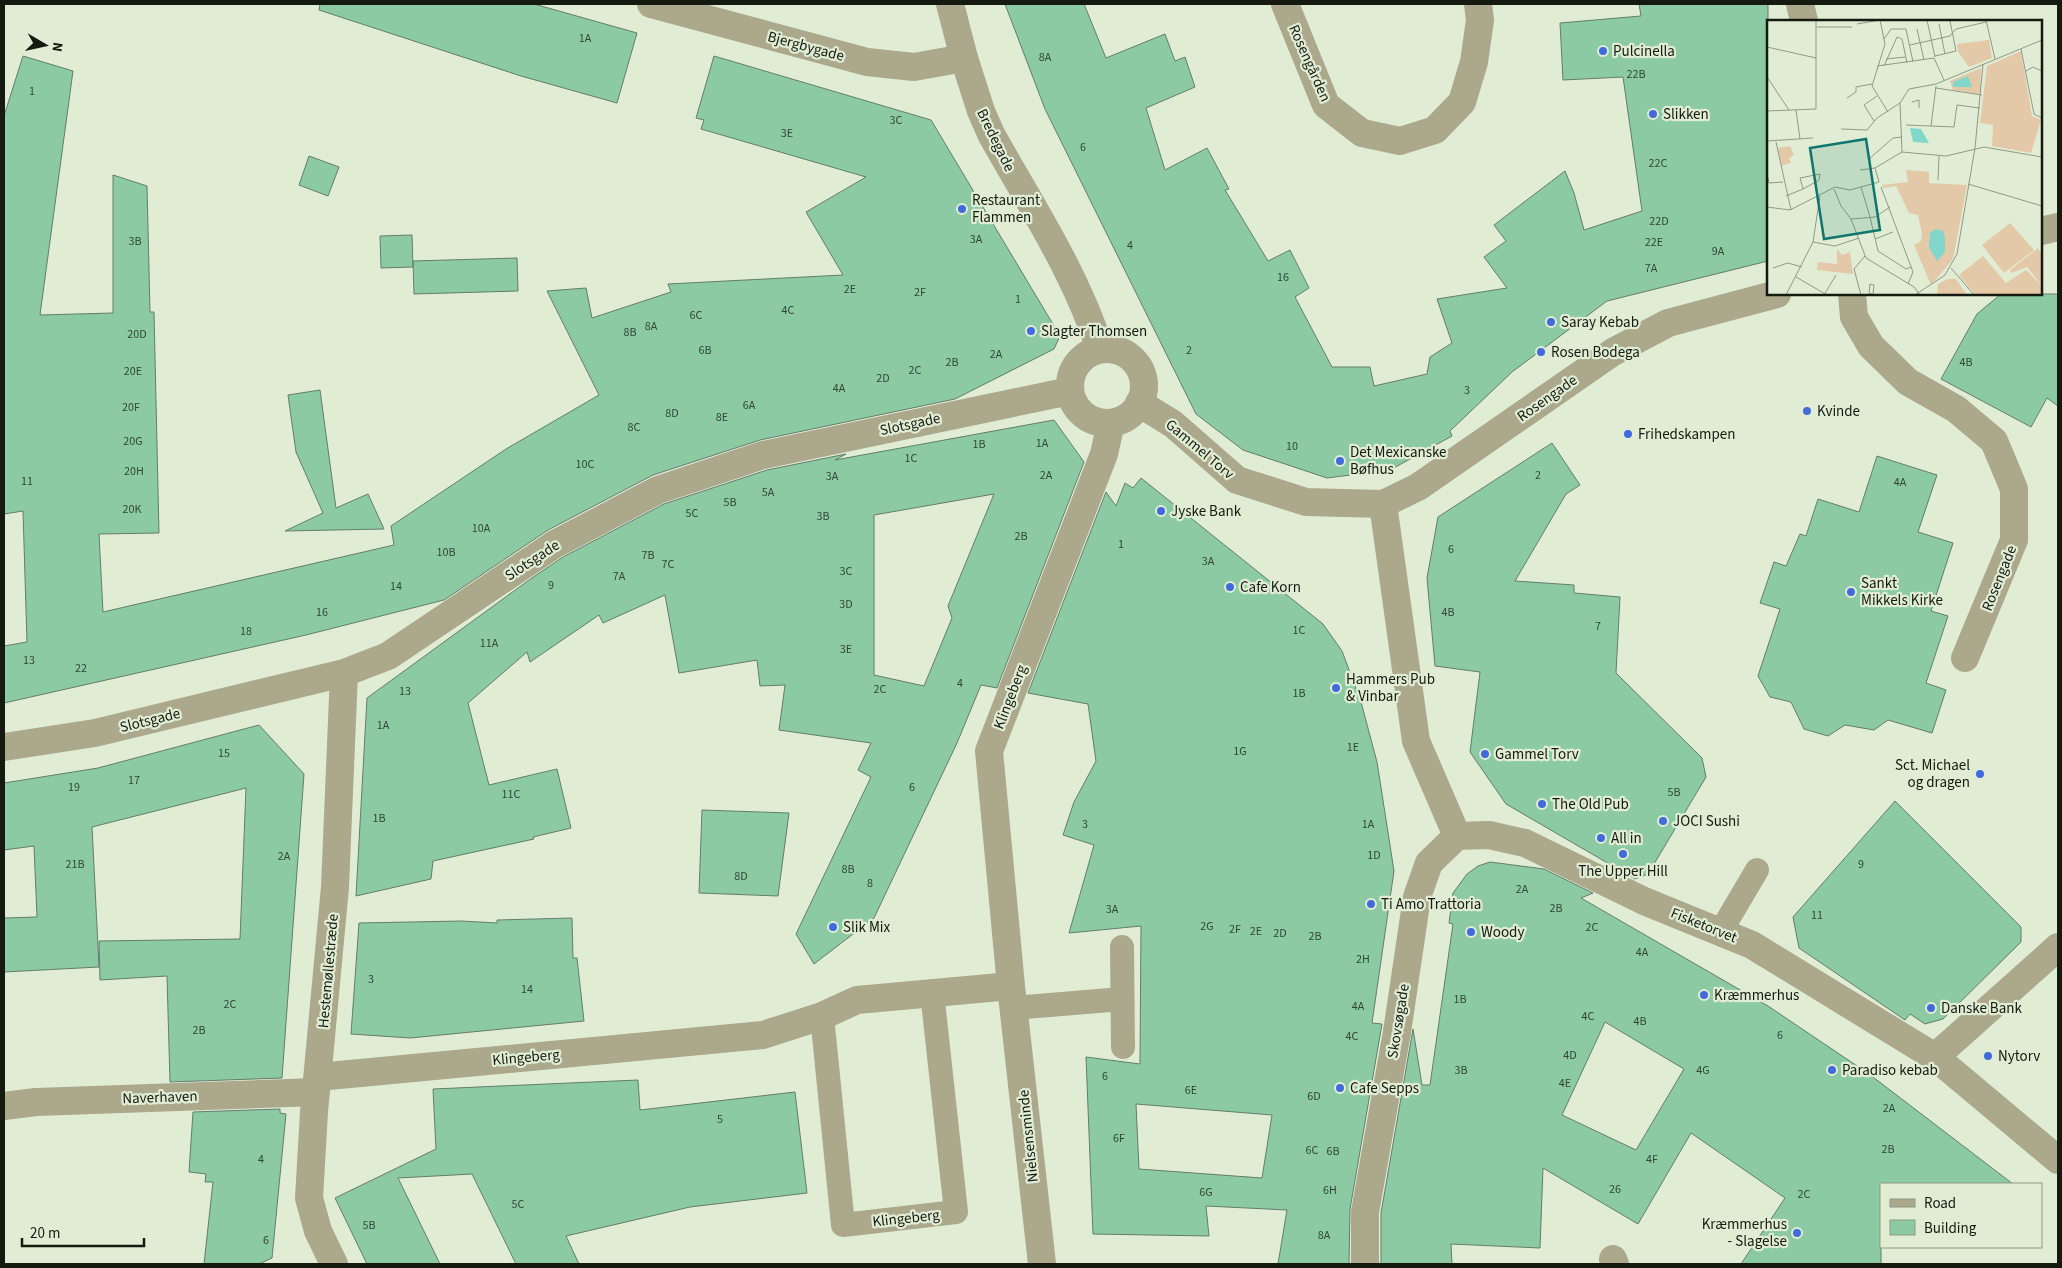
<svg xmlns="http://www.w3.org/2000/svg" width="2062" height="1268" viewBox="0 0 2062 1268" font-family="'Source Sans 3',sans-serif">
<rect width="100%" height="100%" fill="#e0edd4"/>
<path fill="#8bcaa3" stroke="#647c6d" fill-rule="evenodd" d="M320,4H534L637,33L617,103L521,76L319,10Z
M1005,4H1084L1106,58L1165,34L1175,61L1185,57L1195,87L1146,108L1165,170L1207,148L1229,189L1225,190L1268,261L1290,250L1309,288L1295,297L1332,367H1370L1374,386L1427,374L1430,357L1452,343L1437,299L1507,288L1484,257L1506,241L1494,225L1565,171L1574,193L1584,230L1642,211L1623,77L1563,80L1560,23L1641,16L1639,4H1768V261L1607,301L1512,372L1450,431L1452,436L1390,470L1327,478L1243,450L1196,414L1045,109Z
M23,56L73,71L40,315L113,313V175L147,186L150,312H154L159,533L99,534L103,612L394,545L391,526L506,449L599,395L547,291L586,288L592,318L671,292L668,284L843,275L806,212L866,177L701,129L704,120L696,118L714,56L931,120L1060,336L1054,349L955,399L760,440L653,475L548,530L444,600L306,635L4,703V646L27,642L23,511L4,514V116Z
M309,156L339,167L328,196L299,185Z
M412,235L413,267L381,268L380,236Z
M517,258L518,291L414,294L413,261Z
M2001,294H2058V406L2047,398L2031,427L1941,379L1977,314Z
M320,390L336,508L368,494L384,529L285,531L323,513L296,452L288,395Z
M1054,420L1084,462L997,688L981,685L957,743L874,918L814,964L796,934L871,777L858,770L871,743L779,730L785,685L760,686L757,660L679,673L665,595L603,623L599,615L530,662L527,652L468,703L489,785L557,769L571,828L533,837L534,839L433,861L431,879L356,896L367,698L529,580L563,557L664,504L767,470L846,454L835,460ZM994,494L948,606L952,618L924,686L874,675V515Z
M1552,443L1580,485L1566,494L1515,581L1574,585V593L1620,597L1616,673L1702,758L1706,777L1648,874L1635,879L1506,804L1470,752L1480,672L1435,666L1427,578L1438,517Z
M1877,456L1937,475L1918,532L1953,543L1931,611L1948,616L1926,683L1946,690L1932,733L1888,720L1874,730L1845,725L1828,736L1804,729L1791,702L1770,697L1758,676L1780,609L1760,603L1774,562L1786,566L1800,534L1806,536L1818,499L1859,512Z
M1141,478L1323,624L1342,651L1361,702L1377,762L1394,871L1372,1023L1382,1024L1350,1209L1349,1264H1278L1287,1210L1206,1206L1209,1236L1093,1234L1086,1057L1140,1064L1141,926L1069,933L1094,845L1063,835L1074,802L1096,761L1088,704L1028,693L1106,492L1116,506L1125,483L1133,488ZM1136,1104L1272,1115L1262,1178L1139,1169Z
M259,725L304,774L282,1078L170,1082L167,976L100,980L99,941L240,939L246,788L92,827L99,967L4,972V918L37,917L34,846L4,850V783L98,768Z
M1895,801L2021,927V942L1943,1019L1925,1024L1910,1014L1905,1020L1799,948L1793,917Z
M702,810L789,813L778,896L699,893Z
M1490,862L1544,869L1593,893L1581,898L1768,1006L1869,1074L2013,1184H1881V1264H1741L1785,1198L1691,1133L1638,1224L1543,1168L1540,1248L1451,1244L1452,1264H1381V1213L1413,1029L1422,1085H1430L1453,924L1449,923L1453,893L1467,874L1478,866ZM1605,1022L1684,1069L1636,1150L1562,1115Z
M572,918L573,958H577L584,1021L410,1038L351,1034L359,923L461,921L497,923V920Z
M638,1080L640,1110L795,1092L807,1193L690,1207L566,1236L579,1264H516L472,1174L398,1178L440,1264H367L335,1198L436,1149L433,1089Z
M280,1109V1113L286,1114L272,1258L259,1264H204L213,1182H205L206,1174L189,1172L193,1112Z"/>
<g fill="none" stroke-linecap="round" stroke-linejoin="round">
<path stroke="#aba88c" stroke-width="24" d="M1721,931L1757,870
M1122,947L1123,1047
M1014,1008L1122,999
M822,1016L843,1225L956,1212L932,992"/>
<path stroke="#aba88c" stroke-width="28" d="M1800,4L1804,21
M2041,231L2058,227
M1852,294L1854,317L1871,346L1908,382L1956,409L1994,441L2014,489V540L1965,658
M1139,403L1173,424L1237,480L1306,502L1383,504L1418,487L1613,352L1668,323L1777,294
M1383,504L1416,741L1457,836
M1457,836L1489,835L1525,843L1644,901L1752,945L1935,1057L2058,1160
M1397,1032L1417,897L1429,863L1457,836
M1935,1057L2058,947"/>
<path stroke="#aba88c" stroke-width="28" d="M1285,4L1326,105L1362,133L1400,141L1435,130L1462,102L1474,62L1480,20L1478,4
M964,58L981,111L991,134C1030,204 1076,273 1100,349
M1070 386a37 37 0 1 1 74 0a37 37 0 1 1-74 0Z
M4,747L95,733L344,673L388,656L555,544L658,490L763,455L1070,391
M318,1077L763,1035L822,1016L857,1000L1011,986
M4,1106L36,1102L316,1092
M1613,1259L1615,1264
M334,1264L318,1231L309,1198L314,1112L335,887L344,673
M1042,1264L1011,986L989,751L1104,454L1111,423
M1365,1264V1212L1397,1032"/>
<path stroke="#aba88c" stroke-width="28" d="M651,4L867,62L914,67L964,58L950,4"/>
</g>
<g fill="#416adc" stroke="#e0edd4" stroke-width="2">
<circle cx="1603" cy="51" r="5"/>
<circle cx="1653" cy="114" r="5"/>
<circle cx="962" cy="209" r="5"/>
<circle cx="1551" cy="322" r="5"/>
<circle cx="1031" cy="331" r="5"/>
<circle cx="1541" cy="352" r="5"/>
<circle cx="1807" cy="411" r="5"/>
<circle cx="1628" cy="434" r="5"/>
<circle cx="1340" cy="461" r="5"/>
<circle cx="1161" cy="511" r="5"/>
<circle cx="1230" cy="587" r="5"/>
<circle cx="1851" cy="592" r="5"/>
<circle cx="1336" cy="688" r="5"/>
<circle cx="1485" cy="754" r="5"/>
<circle cx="1980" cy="774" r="5"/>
<circle cx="1542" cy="804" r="5"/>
<circle cx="1663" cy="821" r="5"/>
<circle cx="1601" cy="838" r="5"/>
<circle cx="1623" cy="854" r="5"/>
<circle cx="1371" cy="904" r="5"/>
<circle cx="833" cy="927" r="5"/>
<circle cx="1471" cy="932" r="5"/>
<circle cx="1704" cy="995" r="5"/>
<circle cx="1931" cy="1008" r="5"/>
<circle cx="1988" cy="1056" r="5"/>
<circle cx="1832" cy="1070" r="5"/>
<circle cx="1340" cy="1088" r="5"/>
<circle cx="1797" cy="1233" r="5"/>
</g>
<g text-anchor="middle" stroke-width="4.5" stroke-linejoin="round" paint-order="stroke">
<g font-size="12" fill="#324636">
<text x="585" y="42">1A</text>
<text x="1045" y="61">8A</text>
<text x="1636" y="78">22B</text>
<text x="32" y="95">1</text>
<text x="896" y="124">3C</text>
<text x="787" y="137">3E</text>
<text x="1083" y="151">6</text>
<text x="1658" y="167">22C</text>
<text x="1659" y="225">22D</text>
<text x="976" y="243">3A</text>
<text x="135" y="245">3B</text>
<text x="1654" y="246">22E</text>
<text x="1130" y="249">4</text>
<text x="1718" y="255">9A</text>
<text x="1651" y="272">7A</text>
<text x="1283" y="281">16</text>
<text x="850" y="293">2E</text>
<text x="920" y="296">2F</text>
<text x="1018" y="303">1</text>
<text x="788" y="314">4C</text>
<text x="696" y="319">6C</text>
<text x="651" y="330">8A</text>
<text x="630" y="336">8B</text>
<text x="137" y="338">20D</text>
<text x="705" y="354">6B</text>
<text x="1189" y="354">2</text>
<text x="996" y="358">2A</text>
<text x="952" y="366">2B</text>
<text x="1966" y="366">4B</text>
<text x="915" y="374">2C</text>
<text x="133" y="375">20E</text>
<text x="883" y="382">2D</text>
<text x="839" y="392">4A</text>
<text x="1467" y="394">3</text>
<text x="749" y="409">6A</text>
<text x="131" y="411">20F</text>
<text x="672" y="417">8D</text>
<text x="722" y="421">8E</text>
<text x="634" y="431">8C</text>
<text x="133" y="445">20G</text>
<text x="1042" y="447">1A</text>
<text x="979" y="448">1B</text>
<text x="1292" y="450">10</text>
<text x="911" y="462">1C</text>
<text x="585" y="468">10C</text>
<text x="134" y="475">20H</text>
<text x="1046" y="479">2A</text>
<text x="1538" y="479">2</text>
<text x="832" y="480">3A</text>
<text x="27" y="485">11</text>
<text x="1900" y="486">4A</text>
<text x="768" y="496">5A</text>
<text x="730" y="506">5B</text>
<text x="132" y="513">20K</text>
<text x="692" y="517">5C</text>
<text x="823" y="520">3B</text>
<text x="481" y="532">10A</text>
<text x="1021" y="540">2B</text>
<text x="1121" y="548">1</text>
<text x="1451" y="553">6</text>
<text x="446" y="556">10B</text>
<text x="648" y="559">7B</text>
<text x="1208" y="565">3A</text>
<text x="668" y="568">7C</text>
<text x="846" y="575">3C</text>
<text x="619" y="580">7A</text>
<text x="551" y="589">9</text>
<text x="396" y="590">14</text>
<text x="846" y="608">3D</text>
<text x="322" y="616">16</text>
<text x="1448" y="616">4B</text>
<text x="1598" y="630">7</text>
<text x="1299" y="634">1C</text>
<text x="246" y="635">18</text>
<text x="489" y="647">11A</text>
<text x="846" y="653">3E</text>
<text x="29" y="664">13</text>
<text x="81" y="672">22</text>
<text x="960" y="687">4</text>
<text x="880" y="693">2C</text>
<text x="405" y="695">13</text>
<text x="1299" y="697">1B</text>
<text x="383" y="729">1A</text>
<text x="1353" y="751">1E</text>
<text x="1240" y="755">1G</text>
<text x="224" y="757">15</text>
<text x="134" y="784">17</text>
<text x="74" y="791">19</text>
<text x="912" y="791">6</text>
<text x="1674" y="796">5B</text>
<text x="511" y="798">11C</text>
<text x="379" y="822">1B</text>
<text x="1085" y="828">3</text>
<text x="1368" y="828">1A</text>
<text x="1374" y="859">1D</text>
<text x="284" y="860">2A</text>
<text x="75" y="868">21B</text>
<text x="1861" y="868">9</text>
<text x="848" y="873">8B</text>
<text x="741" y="880">8D</text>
<text x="870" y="887">8</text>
<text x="1522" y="893">2A</text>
<text x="1556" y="912">2B</text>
<text x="1112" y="913">3A</text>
<text x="1817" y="919">11</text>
<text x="1207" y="930">2G</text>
<text x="1592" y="931">2C</text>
<text x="1235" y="933">2F</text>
<text x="1256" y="935">2E</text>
<text x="1280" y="937">2D</text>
<text x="1315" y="940">2B</text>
<text x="1642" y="956">4A</text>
<text x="1363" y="963">2H</text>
<text x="371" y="983">3</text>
<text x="527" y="993">14</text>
<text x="1460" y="1003">1B</text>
<text x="230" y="1008">2C</text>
<text x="1358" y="1010">4A</text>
<text x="1588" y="1020">4C</text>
<text x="1640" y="1025">4B</text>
<text x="199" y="1034">2B</text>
<text x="1780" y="1039">6</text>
<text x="1352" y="1040">4C</text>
<text x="1570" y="1059">4D</text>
<text x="1461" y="1074">3B</text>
<text x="1703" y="1074">4G</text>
<text x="1105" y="1080">6</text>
<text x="1565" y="1087">4E</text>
<text x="1191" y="1094">6E</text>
<text x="1314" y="1100">6D</text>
<text x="1889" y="1112">2A</text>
<text x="720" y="1123">5</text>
<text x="1119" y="1142">6F</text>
<text x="1888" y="1153">2B</text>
<text x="1312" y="1154">6C</text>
<text x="1333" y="1155">6B</text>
<text x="261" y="1163">4</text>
<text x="1652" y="1163">4F</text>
<text x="1615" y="1193">26</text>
<text x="1330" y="1194">6H</text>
<text x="1206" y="1196">6G</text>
<text x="1804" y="1198">2C</text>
<text x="518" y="1208">5C</text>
<text x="369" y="1229">5B</text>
<text x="1324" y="1239">8A</text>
<text x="266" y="1244">6</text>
</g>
<g font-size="15" fill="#151a11" stroke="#e0edd4">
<text transform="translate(806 46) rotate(15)" y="5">Bjergbygade</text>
<text transform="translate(1310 63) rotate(66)" y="5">Rosengården</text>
<text transform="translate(996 140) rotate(64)" y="5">Bredegade</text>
<text transform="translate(1547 398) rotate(-35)" y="5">Rosengade</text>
<text transform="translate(910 424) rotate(-12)" y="5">Slotsgade</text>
<text transform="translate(1200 449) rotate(40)" y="5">Gammel Torv</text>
<text transform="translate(532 560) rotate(-33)" y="5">Slotsgade</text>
<text transform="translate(1999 578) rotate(-68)" y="5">Rosengade</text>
<text transform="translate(1010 697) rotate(-69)" y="5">Klingeberg</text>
<text transform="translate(150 720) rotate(-14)" y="5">Slotsgade</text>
<text transform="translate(1704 925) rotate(22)" y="5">Fisketorvet</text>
<text transform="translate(328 971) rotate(-85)" y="5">Hestemøllestræde</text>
<text transform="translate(1398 1021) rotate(-81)" y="5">Skovsøgade</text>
<text transform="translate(526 1057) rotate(-5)" y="5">Klingeberg</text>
<text transform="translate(160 1097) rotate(-2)" y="5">Naverhaven</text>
<text transform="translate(1028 1136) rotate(-96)" y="5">Nielsensminde</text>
<text transform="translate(906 1218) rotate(-6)" y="5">Klingeberg</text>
</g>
<g font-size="15" fill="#151a11" stroke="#e0edd4" text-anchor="start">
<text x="1613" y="56">Pulcinella</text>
<text x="1663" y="119">Slikken</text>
<text x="972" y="205">Restaurant<tspan x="972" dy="17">Flammen</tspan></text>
<text x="1561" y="327">Saray Kebab</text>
<text x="1041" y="336">Slagter Thomsen</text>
<text x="1551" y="357">Rosen Bodega</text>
<text x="1817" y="416">Kvinde</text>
<text x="1638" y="439">Frihedskampen</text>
<text x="1350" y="457">Det Mexicanske<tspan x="1350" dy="17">Bøfhus</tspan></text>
<text x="1171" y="516">Jyske Bank</text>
<text x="1861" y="588">Sankt<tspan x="1861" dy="17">Mikkels Kirke</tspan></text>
<text x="1240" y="592">Cafe Korn</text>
<text x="1346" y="684">Hammers Pub<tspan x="1346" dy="17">&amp; Vinbar</tspan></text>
<text x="1495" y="759">Gammel Torv</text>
<text x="1970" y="770" text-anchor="end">Sct. Michael<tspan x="1970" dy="17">og dragen</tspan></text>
<text x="1552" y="809">The Old Pub</text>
<text x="1673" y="826">JOCI Sushi</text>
<text x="1611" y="843">All in</text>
<text x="1623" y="876" text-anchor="middle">The Upper Hill</text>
<text x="1381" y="909">Ti Amo Trattoria</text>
<text x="843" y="932">Slik Mix</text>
<text x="1481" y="937">Woody</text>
<text x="1714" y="1000">Kræmmerhus</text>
<text x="1941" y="1013">Danske Bank</text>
<text x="1998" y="1061">Nytorv</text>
<text x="1842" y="1075">Paradiso kebab</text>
<text x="1350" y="1093">Cafe Sepps</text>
<text x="1787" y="1229" text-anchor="end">Kræmmerhus<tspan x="1787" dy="17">- Slagelse</tspan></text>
</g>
</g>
<g transform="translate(1767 20)">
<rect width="275" height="275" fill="#e0edd4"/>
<path d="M222,20L225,38L202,47L191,32L190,24ZM243,203L267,230L237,253L215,225ZM70,229L75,235L83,232L86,254L50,250L51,242L70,244Z" fill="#e3c9a7"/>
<path d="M271,228L275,235V266L260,247L245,253L243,250Z" fill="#e3c9a7"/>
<path d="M254,31L265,96L274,100L264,133L225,126L226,105L213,103L220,46Z" fill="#e3c9a7"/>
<path d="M214,48L213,74L186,70L183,61ZM23,126L27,135L22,138L24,143L14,146L11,128ZM139,150L162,152V163L200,165L186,239L164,265L147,225L154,221L155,214L151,195L142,193L129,166L116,168L115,165L141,162ZM216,236L239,263L259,250L275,266V275H208L192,255ZM181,259H189L200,275H170L171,264Z" fill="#e3c9a7"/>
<path d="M201,56L205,67H186V62ZM143,108L154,109L162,123L146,122ZM168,209L176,211L178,218V232L170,241L162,228L163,213Z" fill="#80d7ca"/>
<path fill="none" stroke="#8f9986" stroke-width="1" d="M113,0L118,24L105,66L121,92M160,0L168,37M219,0L228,39M90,4L113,0M172,4L178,34M50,7H85M150,9L157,40M117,19L124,9H139L146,42M143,25L183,16L189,9L219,2M0,27L49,38M254,29L267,94L275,98M168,36L189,31L183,1M119,39L138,37M110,46L167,38L177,60M117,46L130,17L135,19L140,43M259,51L266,47L275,51M0,57L22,90M169,68L215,75M80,78L89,72V67L105,64M145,82L152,80V88M133,83L135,132M29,90L33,119M0,91L49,89V0M107,101L97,85L110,76M139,105L187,107L190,85L213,88M164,106L169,66M74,109L100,110L110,98L133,83L142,69L169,64L275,20M0,121L46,118M9,122L24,190M135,132L179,136L217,127L275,137M102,139L126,118L135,117M93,150L108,148L135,132M0,154L2,163L16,162M171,160L172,136M201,164L275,186M68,167L83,170L112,162L108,148M94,167L103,197M114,167L146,252L141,264M67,169L74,186L84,199L99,238L147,267L153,275M19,176L36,169L52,160L53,154L33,158L36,169M0,187L23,190L68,167M103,197L111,231L139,249L144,247M84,199L108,197L123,187M108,219L126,212M46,222L68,226L92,218M6,248L21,243L35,247M184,248L207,275M29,257L60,275M106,274L107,265L103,264L102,273L107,275M19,275L46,222L53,176M57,275L69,255M94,275L87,249L98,236M148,275L178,255L190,234L208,128L216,44"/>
<path fill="#0f766e" fill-opacity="0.15" stroke="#0f766e" stroke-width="2.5" d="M99,119L113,210L57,219L43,128Z"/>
<rect width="275" height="275" fill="none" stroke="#151a11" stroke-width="2.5"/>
</g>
<rect width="2062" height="1268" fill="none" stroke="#151a11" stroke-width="10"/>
<rect x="1880" y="1183" width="162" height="65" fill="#e0edd4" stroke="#8f9986"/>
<rect x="1890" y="1199" width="25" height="8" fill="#aba88c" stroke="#8f9986"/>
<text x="1924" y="1208" font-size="15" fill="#151a11">Road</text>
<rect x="1890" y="1220" width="25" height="15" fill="#8bcaa3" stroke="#8f9986"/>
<text x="1924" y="1233" font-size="15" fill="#151a11">Building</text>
<g transform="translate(45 45) rotate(99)" stroke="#e0edd4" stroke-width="4" paint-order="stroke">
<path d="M0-4L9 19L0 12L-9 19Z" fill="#151a11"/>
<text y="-8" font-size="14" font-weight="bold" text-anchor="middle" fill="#151a11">N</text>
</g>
<path d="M22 1238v8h122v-8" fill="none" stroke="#151a11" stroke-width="2.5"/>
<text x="30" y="1238" font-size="15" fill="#151a11" stroke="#e0edd4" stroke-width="4" paint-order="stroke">20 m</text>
</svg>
